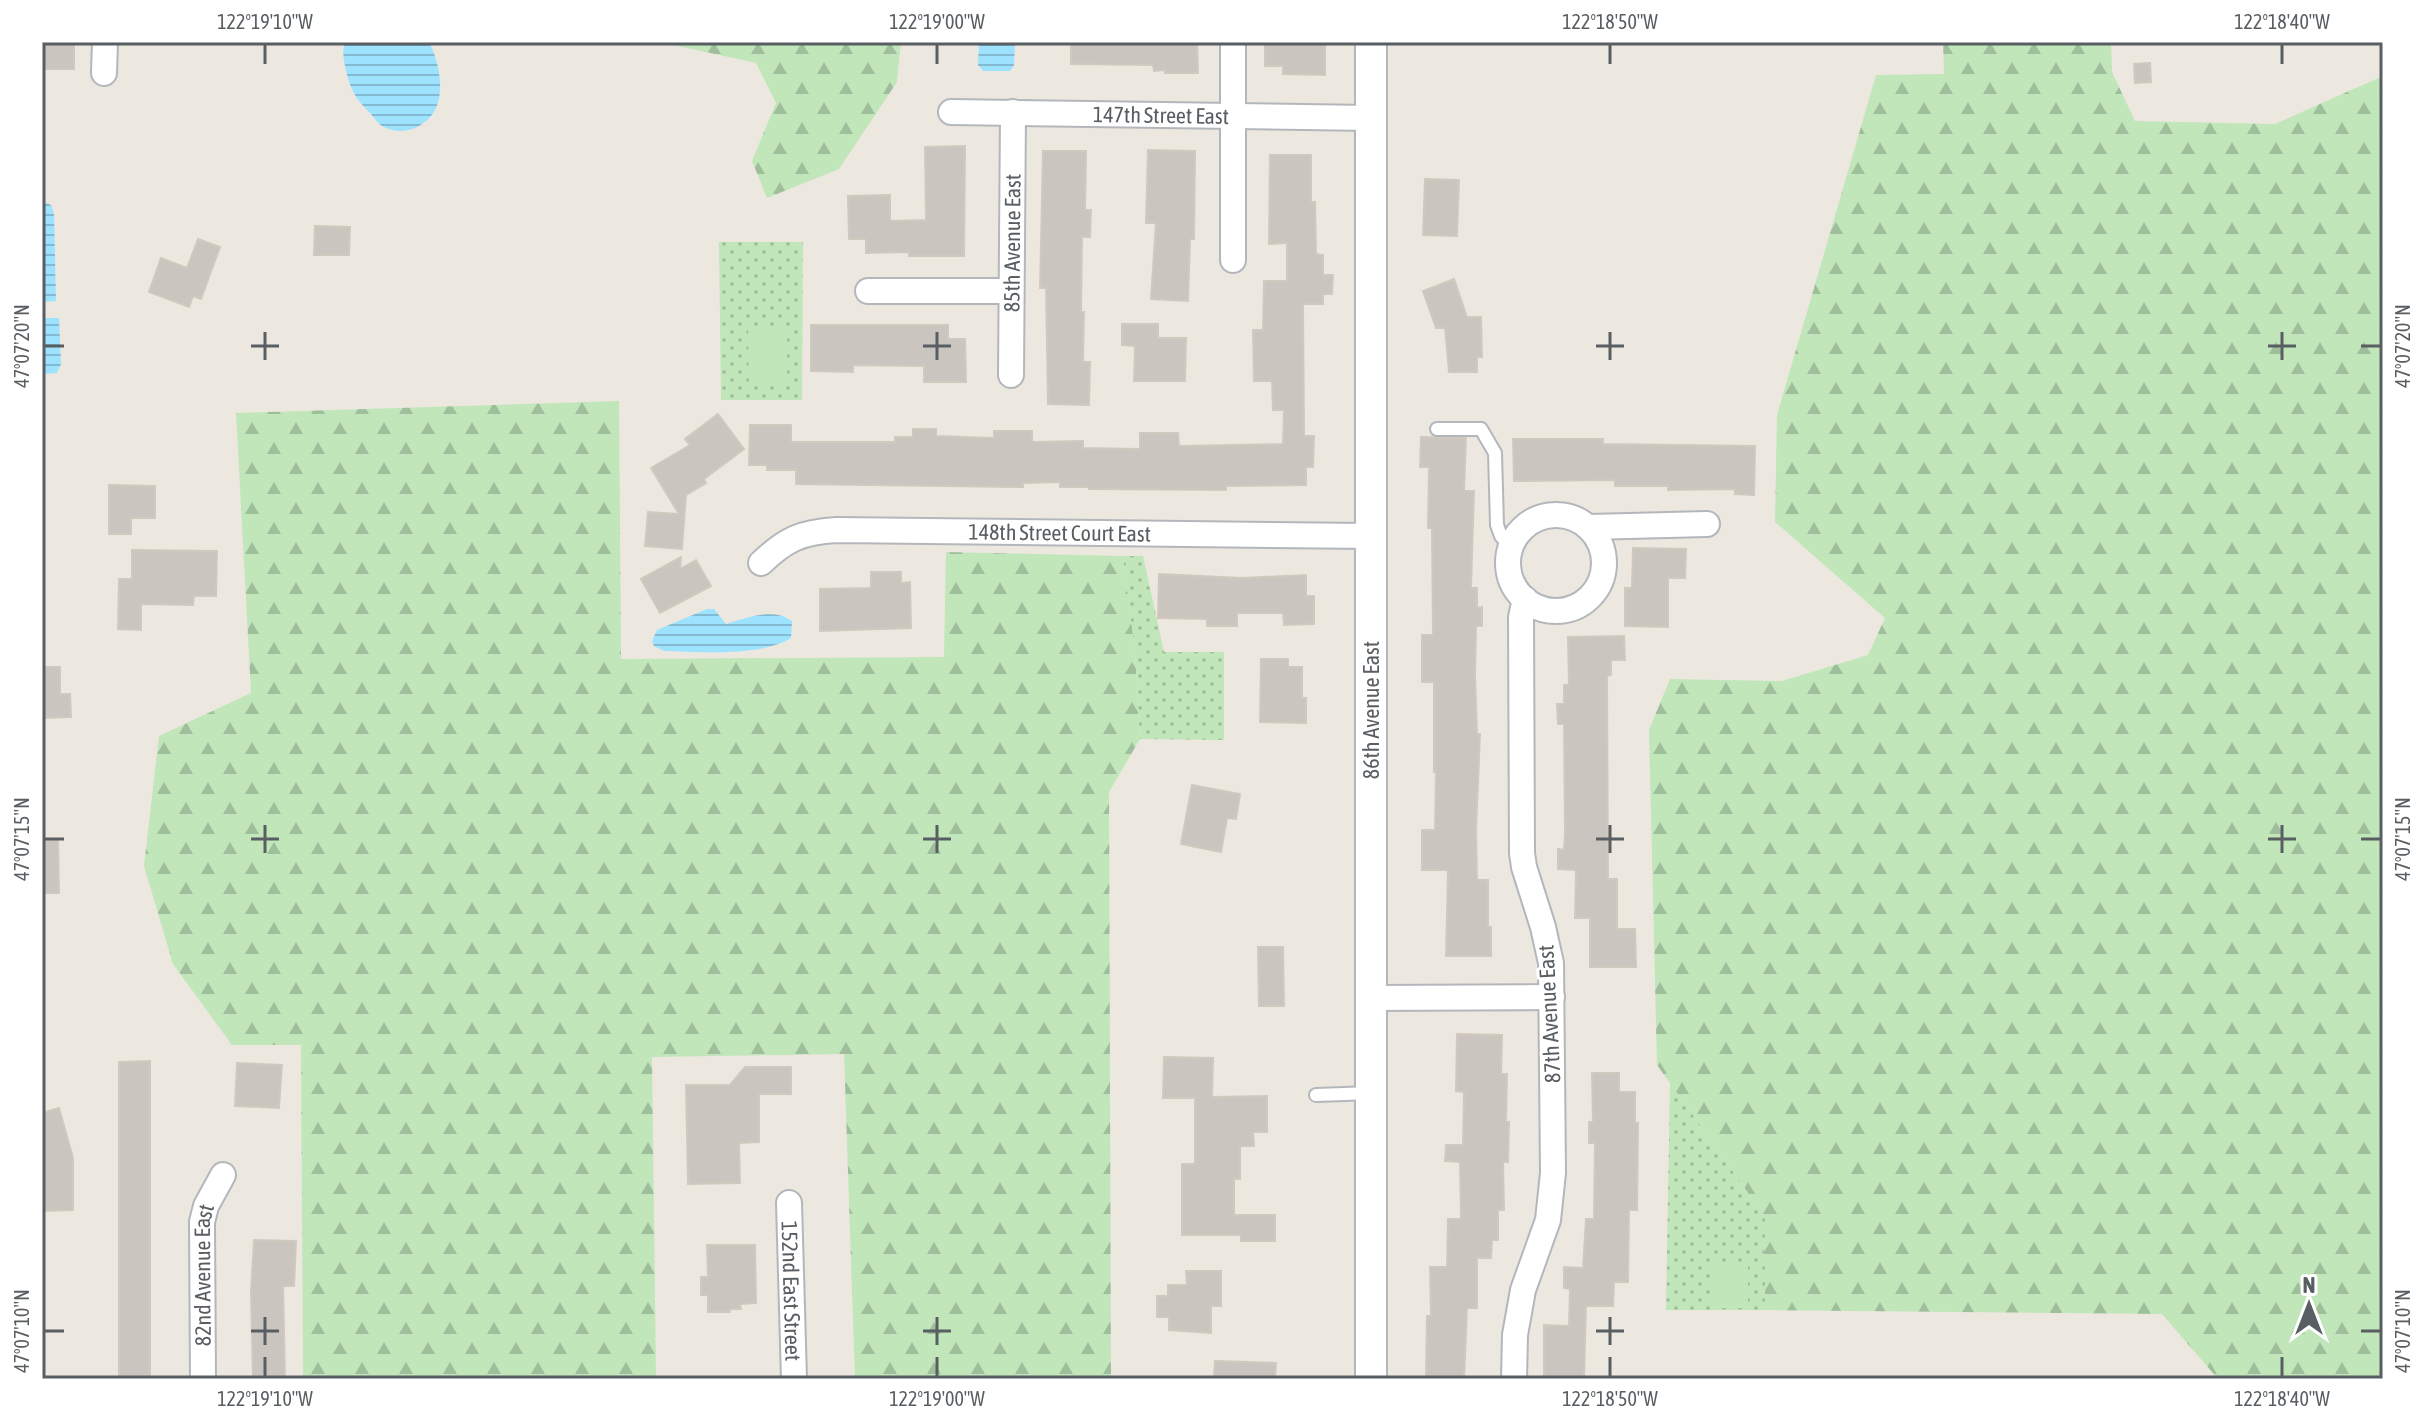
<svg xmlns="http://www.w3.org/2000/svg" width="2425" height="1421" viewBox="0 0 2425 1421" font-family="'Asap Condensed',sans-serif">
<defs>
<pattern id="forest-firs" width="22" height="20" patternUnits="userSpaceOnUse" patternTransform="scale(2)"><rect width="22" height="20" fill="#c0e6ba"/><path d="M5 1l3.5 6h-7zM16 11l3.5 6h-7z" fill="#9fbe9b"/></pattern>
<pattern id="park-dots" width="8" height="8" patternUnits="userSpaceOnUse" patternTransform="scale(2)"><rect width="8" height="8" fill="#c0e6ba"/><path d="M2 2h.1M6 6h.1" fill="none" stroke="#9fbe9b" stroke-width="1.8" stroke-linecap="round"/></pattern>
<pattern id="water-rules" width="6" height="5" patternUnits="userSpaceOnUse" patternTransform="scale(2)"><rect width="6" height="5" fill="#9de2ff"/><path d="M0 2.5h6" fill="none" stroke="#83bad2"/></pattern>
</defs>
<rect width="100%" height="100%" fill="#ede8df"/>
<path fill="url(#forest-firs)" d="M660,42H901L897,82L839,169L767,198L752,161L776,103L756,63Z
M1943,42H2111L2112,72L2135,121L2275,124L2383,76V1379H2218L2162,1314L1765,1310V1217L1657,1065L1649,730L1670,679L1782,681L1868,655L1885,618L1775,522L1777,415L1876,75L1944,74Z
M619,401L621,659L944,657L946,552L1123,556L1135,651L1140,739L1109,792L1111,1379H855L844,1054L652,1057L656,1379H303L301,1045H232L173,964L144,866L159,736L251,693L236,413Z"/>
<path fill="url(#park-dots)" d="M719,242H803L802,400H721Z
M1123,556H1143L1164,652H1224V740L1140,739L1135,651Z
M1670,1083L1765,1217V1310H1666Z"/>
<path fill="#c0e6ba" d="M748,327H787V385H749Z
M1714,1266H1748V1308H1713Z"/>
<path fill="url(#water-rules)" d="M345,42H429C438,59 445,88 436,108C427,127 404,137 384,127C379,125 374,118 371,114C360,103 352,94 348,78C345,67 341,53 345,42Z
M979,42H1015L1014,65L1010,71H983L978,65Z
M42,201L51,205L54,214L56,301L42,302Z
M42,318H59L61,364L57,373L42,374Z
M707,609H714L726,624C746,618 773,607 792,621L791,638C760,657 700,652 664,651L654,646L652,641L657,630Z"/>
<path fill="#cac5bf" stroke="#d2c9be" stroke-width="2" d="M42,42H74V69H42Z
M1071,42H1197L1198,73H1165V70L1154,71L1153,65L1071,64Z
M1265,42H1325V75L1283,74V66H1265Z
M2150,63L2151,82L2135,83L2134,64Z
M965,146L964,256H909V252L866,253V239H849L848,196L890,195V221L926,220L925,147Z
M1148,150L1195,151L1194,239H1190L1188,301L1151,299L1156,223H1146Z
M1043,151H1086L1085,210H1091L1090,237H1082L1081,312H1084L1083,362H1090L1089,405L1048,404L1046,288H1040Z
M1270,155H1311V202H1315L1316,254L1323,255V275H1333L1332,294H1323V304H1303L1304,436H1314L1313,467H1306V485L1226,486V490L1089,489V487H1060V482L1023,483V487L796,484V470H767V465H749L750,425H791V442H895V437H913V429H936V436L994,438V431H1032V442L1083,441V448L1140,449V433H1178L1179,446L1283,444L1284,410H1273L1272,381H1254L1253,330H1263L1264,281H1287V243L1269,244Z
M1425,179L1459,180L1457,236L1423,235Z
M315,226L350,227L349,255H314Z
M198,239L220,247L201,299L193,296L189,307L149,292L161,258L187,268Z
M1454,279L1467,317H1481L1482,357H1477V372H1449L1445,328H1436L1423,291Z
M1122,324H1158V338H1186L1185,381H1134L1135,346L1122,345Z
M811,325H948V339H965L966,382H924V366L853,365V372L811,371Z
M718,414L744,449L704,479L706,483L686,495L682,549L645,546L648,512L679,514L651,468L690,445L685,439Z
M1421,437L1466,438L1464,491H1474L1471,588H1477V608L1482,607V626H1476L1475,675L1477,734H1480L1476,830L1477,880H1488V927H1491V956H1446L1448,870H1422V830H1435L1436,772H1434V682H1422V635H1433L1432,528H1428L1429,467H1420Z
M1513,439H1603V444L1755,446L1754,495L1735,494V489L1668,490V486H1615V480L1514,481Z
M109,485L155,486V518H131V534H109Z
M1633,548L1686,549L1685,578H1668V627L1625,626V588H1632Z
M132,550L217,551L216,596H194L193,605L141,604V630L118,629L119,579H132Z
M681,557L680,569L696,560L711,586L660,613L641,579Z
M871,572H901V583L910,582L911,628L820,631V589L871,588Z
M1159,574L1242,578L1306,575V596H1314V624L1284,625L1283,613H1237V626H1207V619L1158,618Z
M1624,636L1625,660H1611V675L1607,676L1608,879H1617V929H1635L1636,967H1590V918H1575L1576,870L1558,869V849L1564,850L1565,831L1564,724H1558L1557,704H1564V685H1569L1568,637Z
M1261,659H1288V667H1302V698H1306V723L1260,722Z
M42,667H60V694H70L71,717L42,718Z
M1192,785L1240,794L1236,819L1227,818L1221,852L1181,844Z
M42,840H58L59,893H42Z
M1258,947H1283L1284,1006H1259Z
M1457,1034L1502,1035L1501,1074H1507L1506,1122H1509L1508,1162H1503L1504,1210H1498V1240H1492L1491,1258H1477V1308H1467L1464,1379H1426L1427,1316H1431L1430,1267H1447L1448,1219H1461L1460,1162L1445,1161L1446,1145H1463L1464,1092L1456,1091Z
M1164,1057L1213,1058L1212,1097L1267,1096V1132H1253L1254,1146H1240V1179H1234V1215H1275V1241H1241V1235H1182V1164H1195V1098H1163Z
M150,1061V1379H119V1062Z
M237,1063L282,1065L279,1108L235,1106Z
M745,1067H791V1094H759V1142L739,1143L740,1183L688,1184L686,1085H730Z
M1592,1073H1619V1092H1635V1123H1638L1637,1210H1629L1628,1282H1614L1613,1306H1586L1584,1379H1544V1325L1569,1326L1570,1289L1564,1288V1267L1583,1268L1586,1219H1594L1595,1143H1589V1122H1593Z
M59,1108L73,1158V1210L42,1211V1113Z
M254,1240L296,1241L294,1286H283L285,1379H253L251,1292Z
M707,1245H755L756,1303L740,1304L741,1309H730V1312H708V1295H701V1277H708Z
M1186,1271H1221V1306H1211V1333L1169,1330V1317H1157V1296H1168V1285H1187Z
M1215,1361L1276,1363L1275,1379H1214Z"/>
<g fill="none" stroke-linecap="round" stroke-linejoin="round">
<defs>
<path id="service" d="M1437,429H1481L1495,453L1497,525L1501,536L1510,547
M1316,1095L1372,1093"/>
<g id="minor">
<path d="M1233,42V260"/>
<path d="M104,73L105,42"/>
<path id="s1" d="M951,112L1370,118"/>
<path d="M868,291H1011"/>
<path id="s2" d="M1011,375L1013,112"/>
<circle cx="1556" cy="563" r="48"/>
<path d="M1589,527L1707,524"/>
<path id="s3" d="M761,563C786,539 802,532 836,530L1370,536"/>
<path d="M1372,998L1552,997"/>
<path id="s4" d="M789,1203L794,1379"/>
<path id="s5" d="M203,1379L202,1222L206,1206L223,1175"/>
<path d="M1514,1379L1515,1335L1523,1290L1548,1220L1553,1173L1551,963L1543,927L1524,867L1522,853L1521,617L1525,599"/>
</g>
<path id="tertiary" d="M1371,42V1379"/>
</defs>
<use href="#service" stroke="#b3b7bc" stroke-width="16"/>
<use href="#minor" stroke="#b3b7bc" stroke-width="28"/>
<use href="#tertiary" stroke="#b3b7bc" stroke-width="34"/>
<use href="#service" stroke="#fff" stroke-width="12"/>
<use href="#minor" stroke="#fff" stroke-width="24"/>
<use href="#tertiary" stroke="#fff" stroke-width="30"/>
</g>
<path fill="none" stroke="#595e62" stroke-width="3" d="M265,44V64M937,44V64M1610,44V64M2282,44V64M265,332V360M937,332V360M1610,332V360M2282,332V360M44,346H64M251,346H279M923,346H951M1596,346H1624M2268,346H2296M2361,346H2381M265,825V853M937,825V853M1610,825V853M2282,825V853M44,839H64M251,839H279M923,839H951M1596,839H1624M2268,839H2296M2361,839H2381M265,1317V1345M937,1317V1345M1610,1317V1345M44,1331H64M251,1331H279M923,1331H951M1596,1331H1624M2361,1331H2381M265,1357V1377M937,1357V1377M1610,1357V1377M2282,1357V1377"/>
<g text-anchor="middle" stroke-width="6" stroke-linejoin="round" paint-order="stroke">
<g font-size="22" fill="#595e62" stroke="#fff">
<text dy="8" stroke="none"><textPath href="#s1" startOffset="210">147th Street East</textPath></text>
<text dy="8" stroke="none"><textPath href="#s2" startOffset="132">85th Avenue East</textPath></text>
<text dy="8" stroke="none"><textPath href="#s3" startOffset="308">148th Street Court East</textPath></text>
<text transform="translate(1371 710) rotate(-90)" y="8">86th Avenue East</text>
<text transform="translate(1549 1014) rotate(-93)" y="8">87th Avenue East</text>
<text dy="8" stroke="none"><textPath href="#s5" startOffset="104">82nd Avenue East</textPath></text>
<text dy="8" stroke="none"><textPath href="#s4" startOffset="88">152nd East Street</textPath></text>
</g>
</g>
<rect width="2425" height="1421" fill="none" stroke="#ffffff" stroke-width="88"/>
<g transform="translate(2309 1305)" stroke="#ffffff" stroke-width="6" paint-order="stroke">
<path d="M0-6L14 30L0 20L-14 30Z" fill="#595e62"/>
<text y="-12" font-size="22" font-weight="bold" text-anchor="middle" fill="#595e62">N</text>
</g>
<rect x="44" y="44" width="2337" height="1333" fill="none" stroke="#595e62" stroke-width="3"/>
<g font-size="20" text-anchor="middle" fill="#595e62">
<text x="265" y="29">122°19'10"W</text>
<text x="937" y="29">122°19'00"W</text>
<text x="1610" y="29">122°18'50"W</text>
<text x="2282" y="29">122°18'40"W</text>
<text transform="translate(22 346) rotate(-90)" y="7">47°07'20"N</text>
<text transform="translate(2403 346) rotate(-90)" y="7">47°07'20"N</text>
<text transform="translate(22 839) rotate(-90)" y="7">47°07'15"N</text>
<text transform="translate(2403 839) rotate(-90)" y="7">47°07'15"N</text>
<text transform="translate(22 1331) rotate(-90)" y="7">47°07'10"N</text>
<text transform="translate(2403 1331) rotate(-90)" y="7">47°07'10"N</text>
<text x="265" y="1406">122°19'10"W</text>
<text x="937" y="1406">122°19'00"W</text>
<text x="1610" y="1406">122°18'50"W</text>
<text x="2282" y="1406">122°18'40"W</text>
</g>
</svg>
